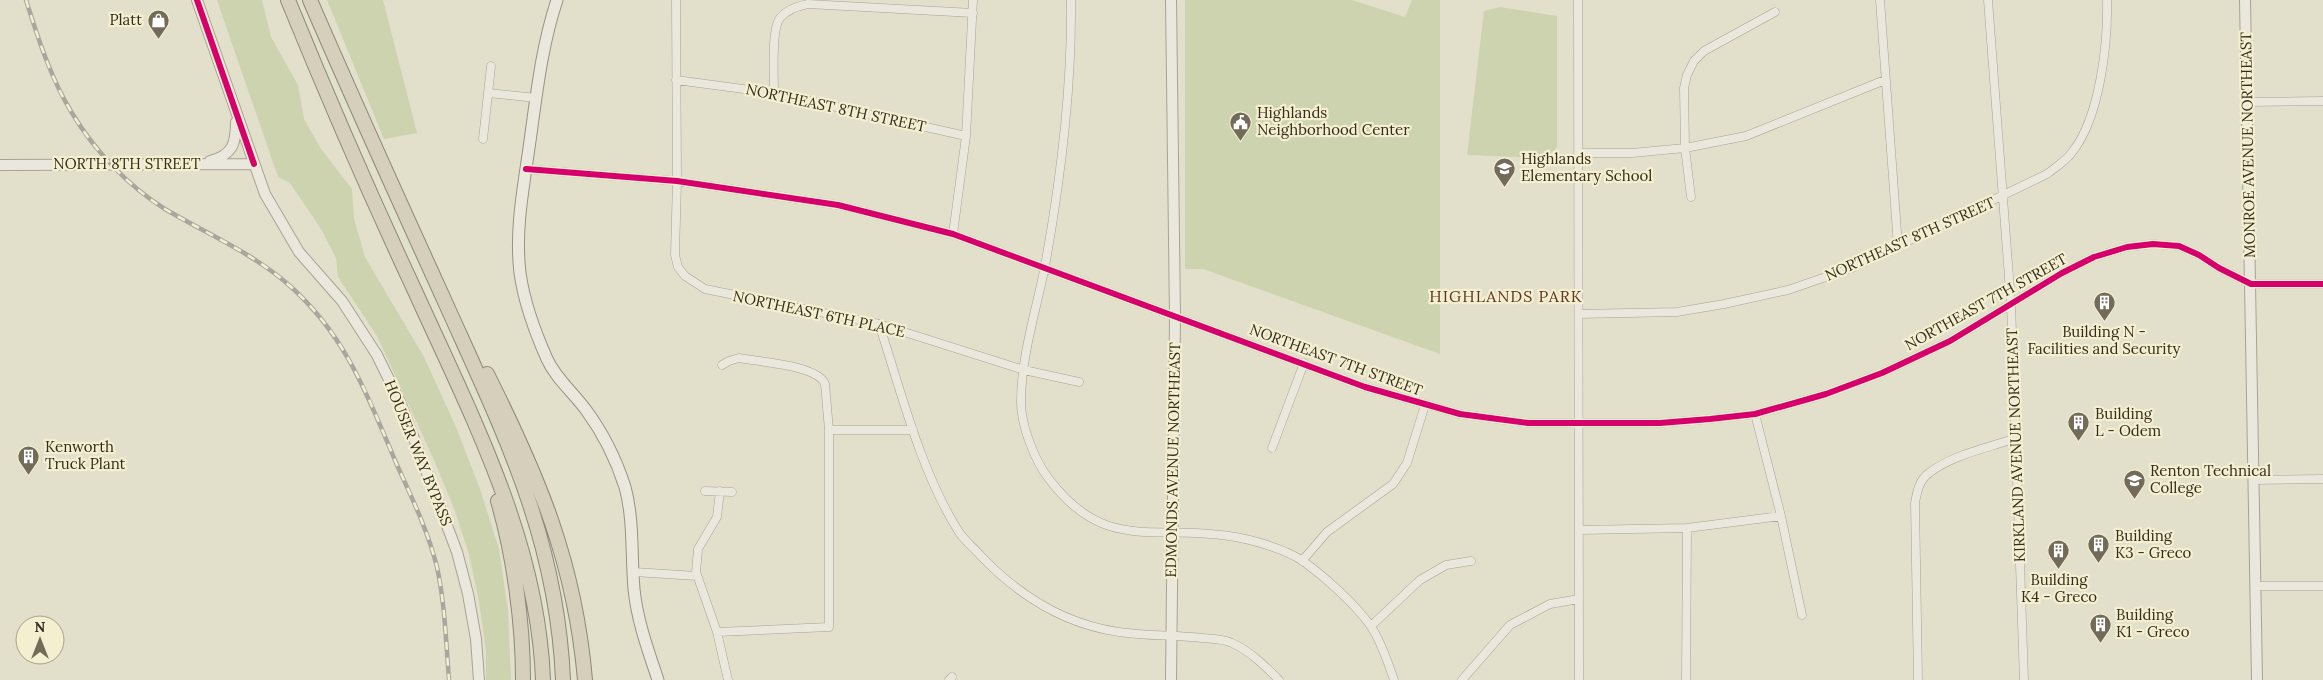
<svg xmlns="http://www.w3.org/2000/svg" width="2323" height="680" viewBox="0 0 2323 680" font-family="Lora,serif">
<rect width="100%" height="100%" fill="#e2dfcb"/>
<path fill="#cdd3ae" d="M217,0H262L271,37L298,85L304,119L321,149L352,189L354,219L365,257L424,357L456,427L481,492L499,549L508,611L511,680H486V651L479,601L469,554L455,511L434,460L377,336L338,277L336,258L321,229L290,183L278,177Z
M327,0H383L417,133L384,139Z
M1185,0H1352L1405,17L1412,0H1440V354L1203,269H1185Z
M1500,7L1557,16V147L1547,158L1467,155L1484,11Z"/>
<g fill="none" stroke-linecap="round" stroke-linejoin="round">
<defs>
<path id="minor" d="M676,0L677,181L675,255L678,267L685,276L705,289L879,324L1024,370L1079,382
M1071,0C1072,89 1061,178 1045,266C1036,311 1021,357 1021,402C1021,426 1035,461 1049,479C1105,553 1153,524 1229,536C1251,539 1285,549 1303,561C1325,577 1354,603 1370,625C1379,638 1389,665 1394,680
M1578,0L1579,680
M1880,0L1898,246
M1988,0L2011,304L2024,680
M676,80L774,93L966,136
M488,93L536,98
M774,93C774,76 771,29 780,18C787,9 798,6 808,4L973,13
M2248,102L2323,101
M483,139L491,66
M1578,153H1632L1685,148L1746,136L1885,80
M526,169L677,181L838,205L953,234L1365,387L1460,414L1528,423H1660L1710,419L1755,414L1826,394L1882,373L1950,341L2062,273L2094,257L2127,247L2153,244L2179,246L2199,255L2219,268L2251,284H2323
M1691,197L1685,148L1684,88L1687,75L1694,61L1704,51L1775,12
M953,234L966,136L973,0
M1579,314L1677,312L1724,304L1788,290L1852,268L2047,174C2056,167 2067,160 2073,151C2100,116 2108,44 2107,0
M879,324C901,391 921,473 959,532C964,540 973,547 980,555C1018,595 1063,624 1119,632C1146,636 1175,635 1202,638C1211,639 1224,639 1232,643C1250,651 1265,666 1279,680
M1755,414L1781,516L1802,615
M829,430H913
M1272,448L1304,363
M2253,480L2323,479
M705,491L732,492
M720,491L717,517L698,549L696,572L717,632L728,680
M1579,530L1687,528L1781,516
M1302,561L1327,532L1393,484L1407,463L1425,405
M634,572L697,576
M2255,586H2323
M1371,626L1420,580L1446,565L1471,561
M717,632L829,627V430L825,384C817,365 759,362 739,358L729,361L722,365
M949,680L952,677
M1462,680L1510,625L1550,604L1579,599
M1686,680L1687,528
M1918,680L1915,503C1917,492 1919,480 1929,473C1954,454 1988,448 2016,438"/>
<path id="tertiary" d="M197,0L265,194L299,252L342,301L377,355L400,402L457,552L468,594L476,639L479,680
M1171,0L1175,317L1171,680
M2245,0L2257,680
M210,161C233,155 236,143 236,122
M0,165L254,164"/>
<path id="secondary" d="M557,0C541,48 536,99 529,148C523,190 515,231 520,273C524,302 535,332 547,359C556,379 573,392 586,410C603,433 616,459 625,487C634,520 631,555 634,589C637,620 648,650 658,680"/>
<path id="motorway" d="M288,0C328,98 370,195 415,291C471,415 538,541 543,680
M310,0C354,102 400,203 446,304C503,431 557,537 563,680
M487,374C539,478 575,563 585,680
M498,501C514,555 523,624 523,680"/>
</defs>
<use href="#minor" stroke="#a7a394" stroke-width="9"/>
<use href="#tertiary" stroke="#a7a394" stroke-width="12"/>
<use href="#secondary" stroke="#979384" stroke-width="13"/>
<use href="#motorway" stroke="#8c887b" stroke-width="16"/>
<use href="#minor" stroke="#eae8dc" stroke-width="8"/>
<use href="#tertiary" stroke="#eae8dc" stroke-width="10"/>
<use href="#secondary" stroke="#eae8dc" stroke-width="11"/>
<use href="#motorway" stroke="#d5cfbc" stroke-width="14"/>
<defs>
<path id="rail" d="M26,0C38,38 51,79 72,113C94,150 128,186 165,209C207,234 253,253 290,286C347,337 368,397 397,465C412,498 428,531 437,567C445,604 446,642 449,680"/>
</defs>
<use href="#rail" stroke="#a9a79d" stroke-width="4.5"/>
<use href="#rail" stroke="#f4efd0" stroke-width="2.5" stroke-dasharray="8" stroke-linecap="butt"/>
<defs>
<path id="cycleway" d="M197,0L254,164
M526,169L677,181L838,205L953,234L1365,387L1460,414L1528,423H1660L1710,419L1755,414L1826,394L1882,373L1950,341L2062,273L2094,257L2127,247L2153,244L2179,246L2199,255L2219,268L2251,284H2323"/>
</defs>
<use href="#cycleway" stroke="#f4efd0" stroke-width="9"/>
<use href="#cycleway" stroke="#d6006c" stroke-width="6"/>
</g>
<defs>
<symbol id="shop-pin" viewBox="-11 -11 22 30"><path d="M0 17L-7.5 6A9.5 9.5 0 1 1 7.5 6Z" fill="#726b5a" stroke="#f4efd0"/><path d="M-5-2.5h2.3a2.7 3.5 0 0 1 5.4 0H5L5.5 6h-11ZM-1.5-2.5h3a1.5 2.3 0 0 0-3 0Z" fill="#fff"/></symbol>
<symbol id="civic-pin" viewBox="-11 -11 22 30"><path d="M0 17L-7.5 6A9.5 9.5 0 1 1 7.5 6Z" fill="#726b5a" stroke="#f4efd0"/><path d="M-.6-6.5H3V-4.5H.6V-3L4-1V1h2V6H-6V1h2V-1L-.6-3ZM-1.2 2.5V6h2.4V2.5Z" fill="#fff"/></symbol>
<symbol id="school-pin" viewBox="-11 -11 22 30"><path d="M0 17L-7.5 6A9.5 9.5 0 1 1 7.5 6Z" fill="#726b5a" stroke="#f4efd0"/><path d="M0-5L7-2L0 1L-7-2ZM-4 1L0 2.5L4 1V4Q0 6-4 4Z" fill="#fff"/></symbol>
<symbol id="building-pin" viewBox="-11 -11 22 30"><path d="M0 17L-7.5 6A9.5 9.5 0 1 1 7.5 6Z" fill="#726b5a" stroke="#f4efd0"/><path d="M-4-6H4V6H1V3H-1V6H-4ZM-2.5-4.3h1.7v1.8h-1.7ZM.8-4.3h1.7v1.8H.8ZM-2.5-1h1.7V.8h-1.7ZM.8-1h1.7V.8H.8Z" fill="#fff"/></symbol>
<symbol id="university-pin" viewBox="-11 -11 22 30"><path d="M0 17L-7.5 6A9.5 9.5 0 1 1 7.5 6Z" fill="#726b5a" stroke="#f4efd0"/><path d="M0-5L7-2L0 1L-7-2ZM-4 1L0 2.5L4 1V4Q0 6-4 4Z" fill="#fff"/></symbol>
</defs>
<g fill-rule="evenodd">
<use href="#shop-pin" x="146" y="8" width="25" height="34"/>
<use href="#civic-pin" x="1228" y="110" width="25" height="34"/>
<use href="#school-pin" x="1492" y="156" width="25" height="34"/>
<use href="#building-pin" x="2092" y="290" width="25" height="34"/>
<use href="#building-pin" x="2066" y="410" width="25" height="34"/>
<use href="#building-pin" x="16" y="444" width="25" height="34"/>
<use href="#university-pin" x="2122" y="468" width="25" height="34"/>
<use href="#building-pin" x="2086" y="532" width="25" height="34"/>
<use href="#building-pin" x="2046" y="538" width="25" height="34"/>
<use href="#building-pin" x="2088" y="612" width="25" height="34"/>
</g>
<g text-anchor="middle" stroke-width="4.5" stroke-linejoin="round" paint-order="stroke">
<g font-size="15" fill="#352c1d" stroke="#f4efd0" text-anchor="start">
<text x="142" y="25" text-anchor="end">Platt</text>
<text x="1257" y="118">Highlands<tspan x="1257" dy="17">Neighborhood Center</tspan></text>
<text x="1521" y="164">Highlands<tspan x="1521" dy="17">Elementary School</tspan></text>
<text x="2104" y="337" text-anchor="middle">Building N -<tspan x="2104" dy="17">Facilities and Security</tspan></text>
<text x="2095" y="419">Building<tspan x="2095" dy="17">L - Odem</tspan></text>
<text x="45" y="452">Kenworth<tspan x="45" dy="17">Truck Plant</tspan></text>
<text x="2150" y="476">Renton Technical<tspan x="2150" dy="17">College</tspan></text>
<text x="2115" y="541">Building<tspan x="2115" dy="17">K3 - Greco</tspan></text>
<text x="2059" y="585" text-anchor="middle">Building<tspan x="2059" dy="17">K4 - Greco</tspan></text>
<text x="2116" y="620">Building<tspan x="2116" dy="17">K1 - Greco</tspan></text>
</g>
<g font-size="15" fill="#352c1d" stroke="#f4efd0">
<text transform="translate(836 108) rotate(12)" y="5">NORTHEAST 8TH STREET</text>
<text transform="translate(2248 145) rotate(-91)" y="5">MONROE AVENUE NORTHEAST</text>
<text x="127" y="169">NORTH 8TH STREET</text>
<text transform="translate(1910 239) rotate(-24)" y="5">NORTHEAST 8TH STREET</text>
<text transform="translate(1986 302) rotate(-29)" y="5">NORTHEAST 7TH STREET</text>
<text transform="translate(819 314) rotate(12)" y="5">NORTHEAST 6TH PLACE</text>
<text transform="translate(1336 360) rotate(20)" y="5">NORTHEAST 7TH STREET</text>
<text transform="translate(2016 445) rotate(-92)" y="5">KIRKLAND AVENUE NORTHEAST</text>
<text transform="translate(418 453) rotate(68)" y="5">HOUSER WAY BYPASS</text>
<text transform="translate(1173 460) rotate(-89)" y="5">EDMONDS AVENUE NORTHEAST</text>
</g>
<g font-size="16" letter-spacing="1" fill="#60361e" stroke="#f4efd0">
<text x="1506" y="302">HIGHLANDS PARK</text>
</g>
</g>
<g transform="translate(40 640)"><circle r="24" fill="#f4efd0" stroke="#a8a188"/>
<path d="M0-4L9 19L0 12L-9 19Z" fill="#726b5a"/>
<text y="-8" font-size="14" font-weight="bold" text-anchor="middle" fill="#352c1d">N</text>
</g>
</svg>
